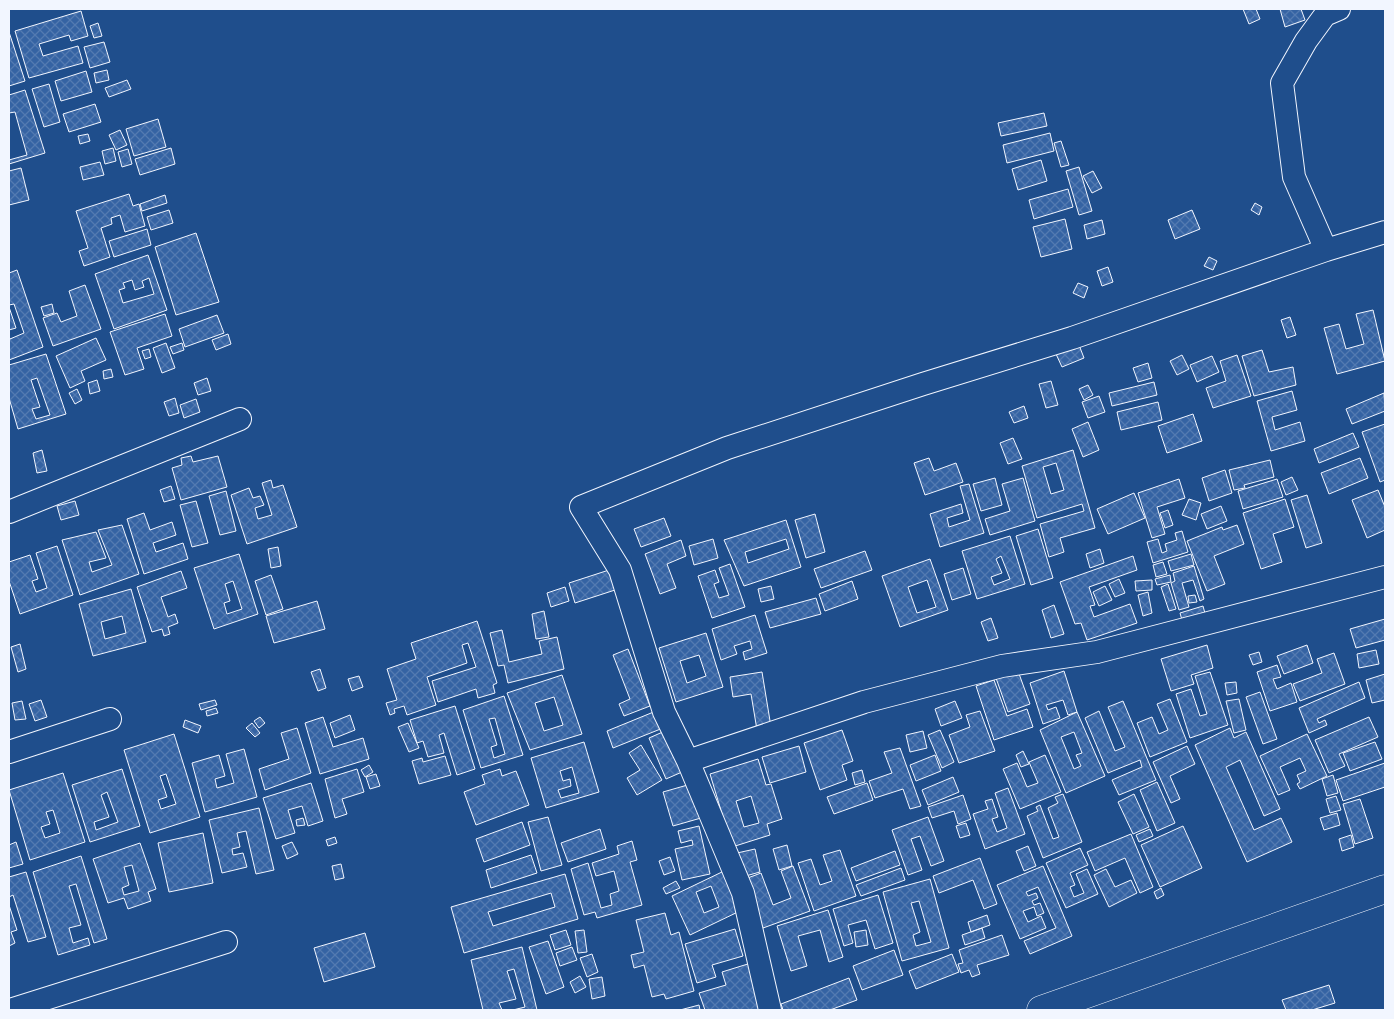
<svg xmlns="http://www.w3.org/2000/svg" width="1394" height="1019" viewBox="0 0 1394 1019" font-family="'Open Sans',sans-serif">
<defs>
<pattern id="building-cross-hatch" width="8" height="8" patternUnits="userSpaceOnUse" patternTransform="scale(1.25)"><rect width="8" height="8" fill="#3563a3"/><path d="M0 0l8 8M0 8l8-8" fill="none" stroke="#537ab1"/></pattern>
</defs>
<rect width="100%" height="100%" fill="#1f4e8c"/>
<path fill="url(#building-cross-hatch)" stroke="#f2f6ff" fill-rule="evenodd" d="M1243,9H1256L1260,19L1249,24Z
M1280,9H1301L1305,20L1285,27Z
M81,11L88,36L71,41L69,35L39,44L43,56L78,46L83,63L29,78L15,31Z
M98,23L102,36L94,38L90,26Z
M9,32L25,81L9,86Z
M104,42L110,62L90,68L84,47Z
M107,70L109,80L96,83L94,73Z
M86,71L92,92L61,101L55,81Z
M127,80L131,89L109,97L105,88Z
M49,84L60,122L44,127L32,89Z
M25,90L45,153L9,164V160L27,155L15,112L9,113V95Z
M95,104L101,122L69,132L63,114Z
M1044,113L1047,126L1001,136L998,123Z
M158,119L166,147L134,156L126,129Z
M120,130L127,145L116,150L109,135Z
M1050,133L1054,151L1007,163L1003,145Z
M88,134L90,141L80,144L78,136Z
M1061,141L1069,165L1061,167L1054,143Z
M113,148L116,161L105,164L102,151Z
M171,148L175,164L140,175L135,159Z
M128,149L132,164L122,167L118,152Z
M1041,160L1047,181L1018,190L1012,169Z
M100,162L104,175L83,180L80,167Z
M1079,167L1092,211L1079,215L1066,171Z
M21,168L29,200L9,205V171Z
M1093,171L1102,188L1092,193L1083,176Z
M1068,189L1073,207L1034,219L1029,200Z
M129,194L133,206L139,204L145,226L125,232L120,215L111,218L112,224L101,228L110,257L84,266L79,251L88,248L76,211Z
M165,195L167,203L142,211L140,204Z
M1255,203L1262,207L1259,215L1251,210Z
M169,210L173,223L151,230L147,217Z
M1192,210L1200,229L1175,239L1168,220Z
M1065,219L1072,249L1041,257L1033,227Z
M1102,220L1105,234L1087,239L1084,225Z
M147,229L151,245L114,257L109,241Z
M196,233L219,302L176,315L155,247Z
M148,255L167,310L114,329L95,274ZM149,278L154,294L123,303L119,290L125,288L123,283L132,280L135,290L144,287L142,281Z
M1209,257L1217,261L1213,270L1204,266Z
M1108,267L1113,282L1102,286L1097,271Z
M17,270L43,347L9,360V336L10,339L24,333L14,304L9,305V273Z
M1078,283L1088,287L1084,298L1073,293Z
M85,285L101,329L53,346L43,318L57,313L61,322L77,316L69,291Z
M52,304L54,313L44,316L41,307Z
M9,307L16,328L9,330Z
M1373,310L1385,361L1337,374L1324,328L1339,324L1346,349L1364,344L1356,314Z
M165,314L172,336L137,348L144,369L125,375L110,332Z
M217,315L224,333L185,347L179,329Z
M1290,317L1296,335L1287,338L1281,320Z
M228,334L231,344L216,350L212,340Z
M96,338L106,360L81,371L85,381L70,388L56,356Z
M166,343L175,368L162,373L153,348Z
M182,343L184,350L173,354L170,347Z
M1079,345L1084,358L1062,367L1056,354Z
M149,349L151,357L145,359L142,351Z
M1262,350L1269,372L1293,367L1296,385L1254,396L1242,356Z
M46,354L66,414L18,429L9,398V365ZM37,378L50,415L36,419L32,409L40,407L31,380Z
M1182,355L1189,369L1177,375L1170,361Z
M1237,355L1251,396L1213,408L1206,388L1226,381L1220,361Z
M1212,356L1219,372L1197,382L1190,365Z
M1148,363L1152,378L1138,382L1133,368Z
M111,369L113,377L104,379L103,371Z
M207,378L211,391L198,395L194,383Z
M97,380L100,391L90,394L88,383Z
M1051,381L1058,405L1046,408L1039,384Z
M1154,382L1157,395L1112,406L1109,393Z
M1088,385L1093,395L1084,400L1079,389Z
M77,389L82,400L75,404L69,393Z
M1292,391L1297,410L1272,417L1275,430L1300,422L1305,441L1271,451L1257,401Z
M1384,393L1385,411L1352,424L1346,409Z
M1099,396L1105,412L1088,418L1082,402Z
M175,398L179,413L169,416L164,402Z
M196,399L200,412L184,418L180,405Z
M1158,402L1162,420L1121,430L1117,412Z
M1024,406L1028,418L1014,423L1009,412Z
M1193,414L1202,441L1167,453L1158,426Z
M1088,422L1099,450L1083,457L1072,429Z
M1385,424V480L1380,482L1362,432Z
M1353,433L1359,447L1319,463L1314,449Z
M1013,438L1022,459L1008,464L1000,443Z
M42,450L47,471L37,473L33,453Z
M1073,450L1095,528L1060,538L1064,552L1049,557L1040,524L1084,511L1082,504L1037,518L1022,466ZM1056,463L1064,490L1051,494L1043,467Z
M191,456L193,462L218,456L227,487L181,500L172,468L182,465L181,458Z
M929,458L934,471L956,463L963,482L925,495L914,463Z
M1360,458L1368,478L1329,494L1321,473Z
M1270,460L1274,477L1244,485L1245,488L1234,490L1229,470Z
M1225,470L1232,493L1209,501L1202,478Z
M1292,477L1298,490L1286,495L1281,482Z
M995,478L1002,505L981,511L973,484Z
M1023,478L1035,521L990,535L985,519L1010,511L1002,484Z
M1179,479L1185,498L1157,507L1165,534L1152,538L1138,493Z
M1277,479L1283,497L1243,509L1238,491Z
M271,480L273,488L283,485L297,527L247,544L231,495L249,488L253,498L260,496L264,505L255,508L258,519L272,515L262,483Z
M969,484L984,533L940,547L930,514L961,504L963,513L947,518L949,527L970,520L960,486Z
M171,486L175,499L164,502L160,490Z
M1378,490L1385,507V530L1367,538L1352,500Z
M226,491L236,531L220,535L209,496Z
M1134,493L1145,518L1108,534L1097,509Z
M1307,495L1322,543L1306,548L1291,500Z
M1189,499L1201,503L1196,520L1182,515Z
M1285,499L1294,527L1273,534L1282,562L1261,569L1243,513Z
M75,501L79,515L61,520L57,506Z
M196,501L208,543L192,547L180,505Z
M1221,506L1227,521L1207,529L1201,514Z
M1168,510L1173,525L1165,528L1160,513Z
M144,513L150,530L172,522L176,535L153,543L156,552L183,543L188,559L144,574L127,519Z
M815,514L825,552L806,558L795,520Z
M664,518L671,536L641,547L634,529Z
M786,520L801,567L744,586L724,540ZM786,539L789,549L748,563L745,552Z
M122,525L139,574L80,595L62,540L96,532L106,558L89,562L92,572L112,565L98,530Z
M1237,525L1244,544L1214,556L1225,584L1207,591L1187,541L1222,527L1223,530Z
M1038,529L1053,578L1031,585L1016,536Z
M1182,531L1188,552L1153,563L1147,542L1158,539L1162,553L1167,551L1165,544L1177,540L1175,533Z
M1010,536L1025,584L977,599L962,551ZM1001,556L1010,579L994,585L991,577L1002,573L996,559Z
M713,539L718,558L694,565L689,546Z
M681,540L686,556L667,564L676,588L660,594L645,554Z
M57,546L73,595L20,614L9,581V562L30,555L38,579L32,581L36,592L47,588L36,553Z
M278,547L281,566L271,568L268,549Z
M1100,549L1104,563L1090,568L1086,554Z
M865,551L872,570L821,588L814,569Z
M239,554L258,614L214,629L194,568ZM233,581L242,609L227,614L224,603L230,601L225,584Z
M1191,554L1194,565L1171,571L1168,561Z
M1133,556L1137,570L1089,587L1095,605L1090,606L1094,617L1130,604L1137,623L1087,640L1081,623L1075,624L1060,582Z
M930,559L948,610L900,627L882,576ZM927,580L936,607L917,613L908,587Z
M1163,562L1167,574L1156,577L1153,565Z
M730,564L745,607L712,618L698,576L715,570L719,582L714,584L719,598L729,595L719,568Z
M1194,566L1204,599L1200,601L1193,580L1182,583L1189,607L1179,610L1171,583L1175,581L1173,573Z
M963,568L971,594L952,600L944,574Z
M609,570L615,590L575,603L569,583Z
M181,571L187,588L161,597L168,617L175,614L178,623L168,627L170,634L164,636L162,629L152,632L137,587Z
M271,575L283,609L266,615L255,581Z
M1170,575L1171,582L1157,585L1155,579Z
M1119,579L1125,593L1115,597L1109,584Z
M1152,580V590L1136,591L1135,581Z
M852,581L858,599L825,611L819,594Z
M1168,584L1176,609L1169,611L1161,587Z
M771,586L774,599L761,602L758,589Z
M1105,586L1112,600L1099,606L1093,592Z
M565,587L569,601L551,607L547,593Z
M131,589L146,642L93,656L79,604ZM122,616L126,633L105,639L101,622Z
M1148,592L1152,613L1143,616L1138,595Z
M1195,595L1197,602L1189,603L1188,596Z
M816,598L821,614L770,628L765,612Z
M317,601L325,629L274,643L266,616Z
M1054,605L1064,634L1051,638L1042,610Z
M1203,606L1207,621L1184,627L1180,613Z
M544,611L549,637L536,639L532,614Z
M755,615L767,653L745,660L743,652L752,649L750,641L734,646L737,654L721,660L712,629Z
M991,618L998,638L988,641L981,622Z
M1385,619V640L1356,648L1350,629Z
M477,621L497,683L493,685L495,693L478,698L476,689L438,702L432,681L476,667L468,643L462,645L467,663L427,677L436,705L407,715L404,706L394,709L395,713L390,715L386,703L397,700L387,669L416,659L411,643Z
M502,630L509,662L542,654L539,641L557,637L564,669L508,683L504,665L498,666L490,633Z
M706,633L723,687L676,702L659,648ZM699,655L706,676L687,683L680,661Z
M20,644L26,669L18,672L11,647Z
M1207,645L1213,668L1191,675L1194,684L1171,691L1161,659Z
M1307,645L1313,663L1284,674L1277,656Z
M628,649L650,706L624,716L619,704L630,699L613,655Z
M1376,650L1379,664L1359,668L1357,654Z
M1259,652L1262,662L1253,665L1249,655Z
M1334,653L1345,684L1300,701L1293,684L1322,673L1317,659Z
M1277,665L1281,677L1273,679L1277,689L1291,683L1297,702L1270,711L1257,672Z
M320,669L326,688L318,691L311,672Z
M1018,671L1030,704L1008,712L996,678Z
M1064,671L1077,712L1068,715L1063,700L1046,705L1048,710L1056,707L1060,718L1043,724L1030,683Z
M762,672L771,727L757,730L751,694L733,697L730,677Z
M1210,672L1228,725L1190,738L1176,694L1191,689L1200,716L1207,714L1195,676Z
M1385,674V700L1372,703L1366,680Z
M562,675L582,734L530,750L507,693ZM554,697L563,725L544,731L535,703Z
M359,676L363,687L352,691L348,679Z
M994,680L1007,716L1027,709L1033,727L994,740L976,686Z
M1236,682L1237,693L1227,695L1225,683Z
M1359,682L1365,698L1317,719L1319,723L1325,720L1327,725L1309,733L1299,708Z
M1260,692L1277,739L1263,744L1246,697Z
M504,696L523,755L481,768L463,710ZM495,718L505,754L494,758L491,747L497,745L489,719Z
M1170,699L1187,742L1150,757L1137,723L1152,717L1159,734L1168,730L1157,704Z
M1239,699L1246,730L1234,733L1226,701Z
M41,700L47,717L35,721L29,704Z
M215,700L217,705L201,710L199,704Z
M22,701L26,719L15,720L12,703Z
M955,701L962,718L941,726L935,709Z
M1123,701L1156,780L1119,795L1112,780L1142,767L1140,760L1108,773L1085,718L1099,711L1115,751L1125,747L1108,707Z
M455,706L475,769L457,775L444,733L439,735L444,753L428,757L423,741L417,743L410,720Z
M216,708L218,713L207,716L206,711Z
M656,711L663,728L613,748L607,731Z
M980,711L995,751L959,763L949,735L970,727L966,715Z
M1077,712L1105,776L1066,793L1040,730ZM1074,732L1082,753L1076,755L1081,766L1074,769L1061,737Z
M350,715L355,730L335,738L330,723Z
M260,717L265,723L259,728L254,721Z
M323,717L333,747L363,738L369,759L320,774L305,723Z
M1369,717L1378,737L1339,754L1345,766L1329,773L1315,740Z
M185,720L201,726L198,733L183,727Z
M252,723L260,733L255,737L246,728Z
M408,723L419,748L409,752L398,727Z
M297,728L311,773L265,790L259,769L289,759L281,733Z
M1230,728L1234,738L1246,732L1280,809L1264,816L1240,760L1226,767L1254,830L1281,818L1292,842L1247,862L1195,745Z
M842,730L853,761L842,765L847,780L820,790L804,743Z
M940,730L954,762L942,768L928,735Z
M665,731L682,772L666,779L649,738Z
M923,731L927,748L910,752L906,735Z
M174,734L200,817L150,833L124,750ZM166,774L176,804L161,809L158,800L167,797L160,776Z
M1307,734L1327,776L1300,789L1297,784L1300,782L1297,775L1306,771L1300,758L1280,767L1290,790L1278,795L1260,756Z
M584,742L599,792L546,808L531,758ZM572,767L579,793L561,798L558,790L571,786L570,779L563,781L560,771Z
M1375,742L1382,759L1350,771L1343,753Z
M641,745L662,780L637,795L627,778L640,770L629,753Z
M799,746L806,772L770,783L762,757Z
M1187,746L1195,764L1170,776L1180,799L1171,803L1153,762Z
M900,748L921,806L910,809L903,789L875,798L869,781L892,773L884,752Z
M244,749L257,797L205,812L192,763L219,755L225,776L215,779L217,788L234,783L226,754Z
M1023,751L1029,764L1021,767L1016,755Z
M935,755L941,771L916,781L910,765Z
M1045,755L1061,792L1020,809L1003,769L1017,763L1027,787L1038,783L1029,762Z
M445,756L451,775L419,784L412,761L422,758L423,762Z
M758,759L766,785L771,784L782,819L767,824L770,835L732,847L710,774ZM751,796L759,823L744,827L736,801Z
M1385,763V787L1343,801L1336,780Z
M369,765L373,772L365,777L361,770Z
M122,769L140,826L90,842L72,785ZM107,792L118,822L96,830L94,822L109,817L101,795Z
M357,769L364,792L342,799L347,814L335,818L325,779Z
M500,769L502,776L516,771L529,805L476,825L464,792L485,784L482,775Z
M862,770L865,782L855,785L852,773Z
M63,773L85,842L30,860L9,790ZM53,810L60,833L45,838L41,827L50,824L46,812Z
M376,774L380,786L370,789L366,777Z
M1333,775L1338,793L1327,796L1322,779Z
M953,777L959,792L928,805L922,790Z
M1157,782L1175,823L1157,831L1140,790Z
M311,783L323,821L308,826L302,806L288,810L295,833L276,839L263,798Z
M867,783L873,800L834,814L827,797Z
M691,784L701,818L673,826L663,792Z
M1008,788L1025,834L985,849L973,814L988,809L985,801L992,799L998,817L992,819L997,832L1007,828L995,793Z
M1063,794L1082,842L1043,858L1027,816L1038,811L1036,807L1040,805L1053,839L1059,837L1048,808L1058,803L1055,797Z
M1134,794L1149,827L1133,834L1118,802Z
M963,795L971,819L958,824L954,811L932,818L928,807Z
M1336,796L1341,810L1330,813L1326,799Z
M1360,799L1373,838L1355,844L1343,804Z
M259,808L274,870L256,874L246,831L237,833L240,847L232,849L233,855L243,853L247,867L222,873L209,820Z
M1337,813L1340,825L1324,830L1320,818Z
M548,817L562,865L541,871L528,822Z
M928,817L944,861L931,866L920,836L911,839L922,870L908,875L892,830Z
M303,818L305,825L297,826L296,820Z
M522,822L530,845L484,862L476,839Z
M966,823L970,835L960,838L956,826Z
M699,826L710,874L682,880L675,849L693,845L692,840L681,843L678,831Z
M1183,826L1202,868L1160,887L1141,845Z
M600,829L606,849L568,862L561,843Z
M1150,829L1153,836L1139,842L1136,835Z
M203,833L213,883L169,892L158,843Z
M1131,834L1153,887L1140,893L1125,858L1095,871L1087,852Z
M1351,835L1354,847L1342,851L1339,839Z
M335,837L337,843L328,846L326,840Z
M632,841L637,860L630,862L642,905L597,918L595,912L584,915L571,869L588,863L601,908L612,905L610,894L619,891L614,871L596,876L592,863L619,854L617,846Z
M16,842L23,864L9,868V845Z
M292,842L298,854L287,859L282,846Z
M140,843L156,889L148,892L151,901L128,909L124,898L108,903L93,859ZM132,865L139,891L124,895L122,888L129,885L124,867Z
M787,845L792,866L779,870L773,849Z
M1028,846L1036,866L1024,871L1016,851Z
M1080,848L1088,865L1070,873L1075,885L1070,887L1074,897L1084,893L1076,874L1087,869L1098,894L1066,908L1046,863Z
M755,849L760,872L742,877L737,853Z
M840,850L856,896L814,911L798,863L811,859L820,885L832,881L823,855Z
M895,851L900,865L856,881L851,868Z
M531,855L537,873L491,888L486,870Z
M81,856L107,939L94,943L76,884L69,886L81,925L69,928L73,943L88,938L90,945L58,955L33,872Z
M670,857L675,871L664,875L659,861Z
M980,858L997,904L984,909L973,880L939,893L933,876Z
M341,864L344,878L335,880L332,866Z
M793,866L810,911L763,928L745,879L761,873L773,905L791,898L781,871Z
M1043,866L1072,936L1030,954L1024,941L1056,928L1038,887L1026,892L1028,896L1036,893L1038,898L1032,901L1034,905L1040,903L1044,913L1037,916L1034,907L1023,911L1028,922L1041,916L1046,928L1020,939L997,885Z
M901,868L905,880L861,896L856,885Z
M1106,869L1115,887L1131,880L1137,893L1109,907L1094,875Z
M724,871L742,910L690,935L672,896ZM711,886L719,907L704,913L696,892Z
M26,872L46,937L28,942L13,895L9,897V877Z
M565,874L578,919L464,953L451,907ZM551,893L555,907L493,926L488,912Z
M930,879L949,948L902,961L883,892ZM919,901L931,942L916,946L913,935L920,932L911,903Z
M676,881L680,888L666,894L663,888Z
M1161,888L1164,895L1157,899L1154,892Z
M878,895L893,943L875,949L866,920L848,925L853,943L844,946L833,909Z
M9,905L17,930L11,932L15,943L9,946Z
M828,910L843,957L829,962L820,930L798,936L807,966L791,971L777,926Z
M665,913L671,935L679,932L694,991L666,999L664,994L652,997L644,965L634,968L631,955L644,952L636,920Z
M987,915L990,925L971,932L968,922Z
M982,928L985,938L965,945L962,935Z
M735,929L743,956L712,965L716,977L697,983L685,944Z
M566,930L571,945L555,950L550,935Z
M584,930L587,952L578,953L575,931Z
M866,930L868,945L856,947L854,932Z
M365,933L375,967L324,982L314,948Z
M1002,935L1009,955L977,965L980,974L972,977L969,970L961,973L958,964L963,963L959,950Z
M548,941L564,987L546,994L529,947Z
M522,947L537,1010H513L525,1007L514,969L507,971L516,999L499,1003L502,1010H483L471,960Z
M572,947L577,960L560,966L556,953Z
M894,950L903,975L862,990L853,966Z
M592,954L598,972L587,977L580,958Z
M952,954L959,972L916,989L909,971Z
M751,963L761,1010H705L699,993L726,985L722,972Z
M580,976L586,987L575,993L570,982Z
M602,977L605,996L592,999L589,979Z
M849,978L857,1000L830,1010H783L781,1004Z
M1329,985L1335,1003L1312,1010H1286L1282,1000Z
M699,1005L700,1010H680Z"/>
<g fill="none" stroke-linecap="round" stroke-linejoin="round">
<defs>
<path id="street" d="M1326,250L1294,177L1282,83L1306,41L1325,15L1339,9
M9,512L240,419
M9,752L110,719
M688,761L864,702L1002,666L1097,652L1385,577
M10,1010L226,942
M770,1010L743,893L688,761L664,712L620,570L581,507L727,448L923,384L1072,338L1326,250L1385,232"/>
<path id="secondary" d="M1041,1010L1385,889"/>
</defs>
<use href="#street" stroke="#f2f6ff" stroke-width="24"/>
<use href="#secondary" stroke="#f2f6ff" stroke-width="29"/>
<use href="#street" stroke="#1f4e8c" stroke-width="22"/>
<use href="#secondary" stroke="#1f4e8c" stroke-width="28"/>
</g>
<rect width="1394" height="1019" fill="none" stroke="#f2f6ff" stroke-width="20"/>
</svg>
